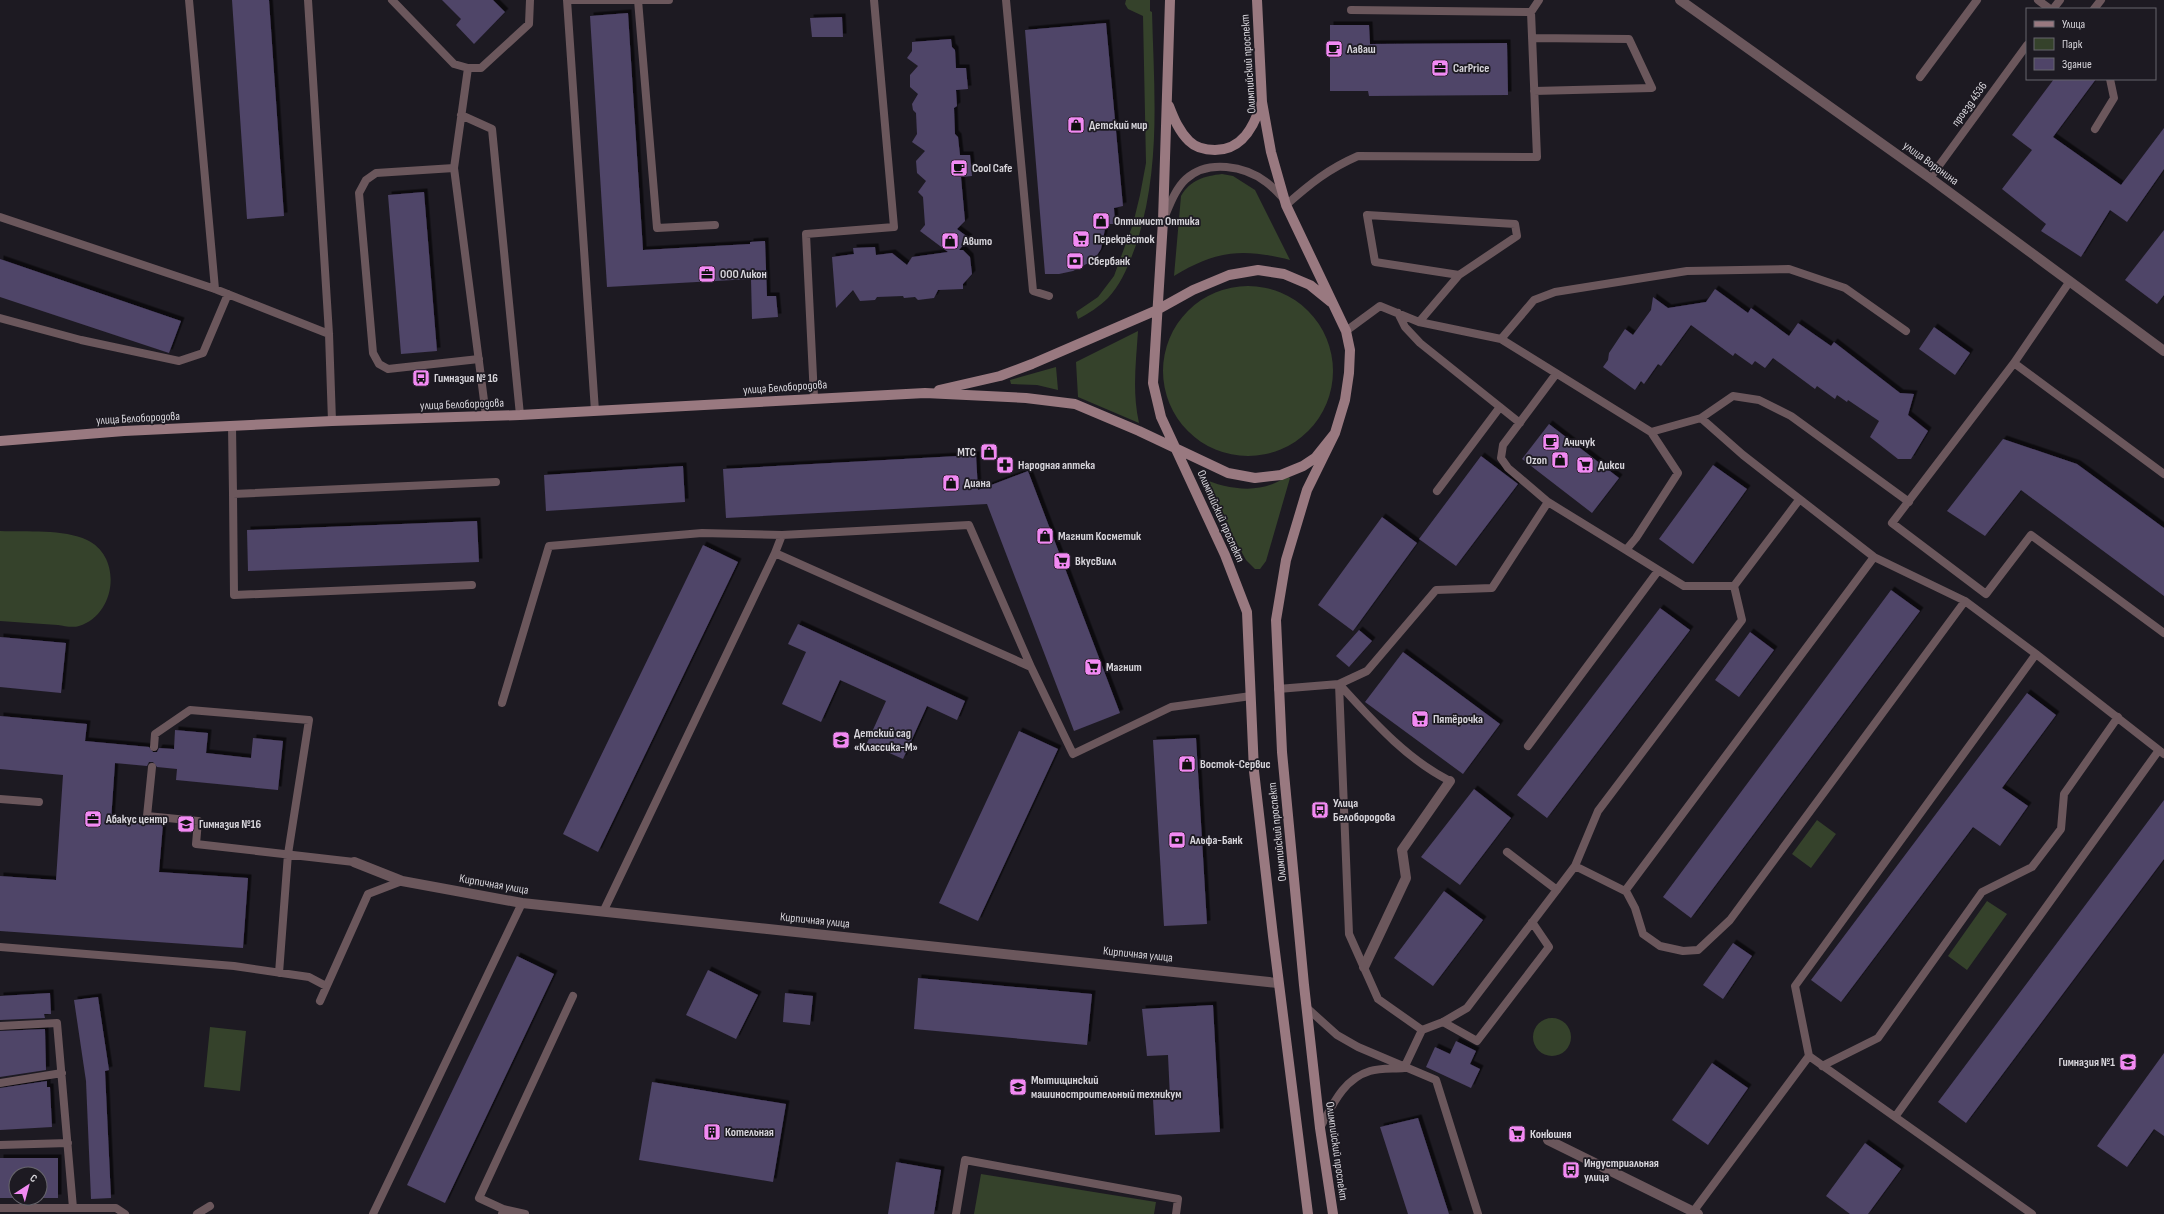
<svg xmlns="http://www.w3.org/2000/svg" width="2164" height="1214" viewBox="0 0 2164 1214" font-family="'Sofia Sans Condensed',sans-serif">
<defs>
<filter id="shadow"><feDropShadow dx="3.5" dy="-3.5" stdDeviation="0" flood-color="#0009"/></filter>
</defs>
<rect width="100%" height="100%" fill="#1d1a22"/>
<path fill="#35422b" d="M1126,0H1150V11L1152,12C1154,90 1161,163 1138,239C1131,259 1123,282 1108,298C1100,306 1088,314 1078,319L1076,312L1098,297L1114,276L1133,224L1140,195L1146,163L1143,16L1128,9L1125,4Z
M1222,174L1233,176L1255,190L1290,260C1242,248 1217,250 1174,276L1181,196C1190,180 1205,176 1222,174Z
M1163 371a85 85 0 1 1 170 0a85 85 0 1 1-170 0Z
M1138,331C1136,363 1132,391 1139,423L1078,397L1076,362Z
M1056,367L1058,390L1037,385L1011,384L1010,380Z
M1287,476L1290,478L1266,561L1260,569H1255L1246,560L1201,478C1229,490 1262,495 1287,476Z
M0,531C26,532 64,529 87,540C123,557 116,615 79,626C73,628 64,626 58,625C38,624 19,622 0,621Z
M1817,820L1836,834L1811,868L1792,854Z
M1987,901L2007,914L1967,970L1948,956Z
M1533 1037a19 19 0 1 1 38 0a19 19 0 1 1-38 0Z
M210,1027L246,1031L240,1091L204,1087Z
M981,1174L1156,1202L1154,1214H974Z"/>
<path fill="#4f4468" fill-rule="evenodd" filter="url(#shadow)" d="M232,0H269L284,216L247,219Z
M442,0H493L505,12L474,44L456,25L461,19Z
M628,13L643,250L750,244V242L765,241L767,296H776L778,317L752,319L751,279L607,287L590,16Z
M842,17L843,37H812L810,18Z
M1106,23L1123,206L1114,208L1115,224H1106L1101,249L1094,260L1073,271L1059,274H1045L1025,30Z
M1330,25H1369L1370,44L1507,43L1508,95L1369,96L1368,91H1330Z
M951,39L952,47L955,50L956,68H966L968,89L956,90L957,106L954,108L955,134L958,137L960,155H970L972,176L961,177L965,221L957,229L969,238L959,250H963L970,257L972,274L963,284V289L938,290L934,298L918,300L915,297L904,298L903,296L877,297L875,300L860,301L853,290L836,308L832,257L854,254L853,248L875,247L876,255L892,253L907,265L912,257L948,252L920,231L925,225L923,197L918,192L926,181L917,173L916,161L925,151L912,142L917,134L916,113L913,110L912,104L918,94L910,87V75L918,66L907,58L912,51V42Z
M2054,79H2096L2053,137L2121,185L2164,128V169L2127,222L2110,210L2081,257L2041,231L2046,224L2002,189L2032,150L2012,135Z
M424,192L437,351L401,354L388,195Z
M2164,230V295L2157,304L2125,280Z
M0,259L181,321L169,353L0,297Z
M1715,289L1748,313L1751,308L1789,336L1798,323L1831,346L1834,342L1900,393L1914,394L1908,415L1928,431L1911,459H1898L1870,437L1879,421L1848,400L1847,402L1837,395L1835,399L1817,386L1815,389L1773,358L1765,368L1755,361L1752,365L1735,353L1733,356L1691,325L1661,366L1658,364L1644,384L1641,381L1635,390L1603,367L1608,360L1609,353L1625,329L1633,335L1651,310L1653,297L1668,308L1706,302Z
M1934,327L1970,353L1955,375L1919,349Z
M1549,424L1619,478L1592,513L1522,459Z
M2003,439L2077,464L2164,528V596L2021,490L1985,536L1947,511Z
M976,455L978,490L1028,471L1120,713L1074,731L987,504L726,518L723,469Z
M1481,456L1518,484L1456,566L1419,539Z
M1713,465L1747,489L1693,564L1659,539Z
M683,466L685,502L546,511L544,475Z
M1382,517L1417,543L1353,631L1318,605Z
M477,521L479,562L248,571L247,530Z
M703,545L738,562L598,852L563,834Z
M1891,590L1920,611L1691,918L1663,897Z
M1660,608L1690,630L1547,818L1517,795Z
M798,624L965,701L957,720L927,706L903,759L867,743L886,701L840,680L821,722L782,704L806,652L788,644Z
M1359,630L1372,641L1349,667L1336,656Z
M1750,632L1774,650L1739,697L1715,680Z
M0,637L66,643L61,693L0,687Z
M1403,652L1500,724L1463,774L1365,702Z
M2027,693L2056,715L2002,788L2028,806L2000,846L1973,827L1841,1002L1811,980Z
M0,716L87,724L85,741L149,747L153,752H157L159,748L174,749L175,730L208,733L206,753L251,758L253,738L283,741L278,790L176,780L177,769L157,767L153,762H149L147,766L115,763L111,821L163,824L159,872L248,878L243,948L0,931V876L56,880L63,775L0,769Z
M1019,731L1058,749L978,921L939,903Z
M1196,738L1207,924L1164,926L1153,740Z
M1474,789L1511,818L1460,885L1421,857Z
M2164,800V859L1966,1123L1938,1102Z
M1444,891L1483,920L1433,986L1394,958Z
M1733,943L1752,956L1723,999L1703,985Z
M517,956L554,974L445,1203L407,1185Z
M708,970L758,995L736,1039L686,1015Z
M918,978L1092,994L1087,1045L914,1029Z
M50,993L51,1014H44L45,1018L0,1020V996Z
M785,993L813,996L810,1025L783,1022Z
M98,997L109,1070L105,1071L111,1198L91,1199L86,1081L74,1000Z
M1213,1005L1220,1132L1155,1135L1153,1099L1170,1098L1168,1055L1147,1056L1142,1009Z
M45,1029L46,1070L0,1077V1031Z
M1456,1041L1476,1051L1470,1064L1480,1069L1471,1088L1426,1067L1435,1047L1450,1054Z
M2164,1053V1136L2154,1129L2127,1167L2097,1146Z
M1712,1063L1748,1088L1708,1145L1672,1120Z
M47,1081V1087H50L52,1127L0,1130V1088Z
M652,1082L786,1104L773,1182L639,1160Z
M1418,1118L1449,1214H1408L1380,1127Z
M1865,1143L1901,1169L1868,1214H1850L1826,1196Z
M0,1158H58V1198H0ZM16,1174H40V1198H16Z
M896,1162L941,1170L934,1214H888Z"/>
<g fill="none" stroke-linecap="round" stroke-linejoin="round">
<path stroke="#6b575c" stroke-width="8" d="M189,0L215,289
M308,0L329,334L332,421
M392,0L454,64L468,68H481L529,24L530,0
M638,0L657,228L715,225
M1006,0L1033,291L1049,296
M2038,0L2050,9
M2053,9L2060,0
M2094,9L2101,0
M1351,10L1531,12L1539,0
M1532,38L1629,39L1652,88L1534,91
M468,68L454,168L486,416
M1920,77L1977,0
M461,115L492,129L520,415
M2095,129L2114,98L2110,79
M454,168L376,173L366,180L359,193L373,353L379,364L388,369L479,359
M1930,178L2027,45
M1286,205C1310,184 1328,169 1358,156L1537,157L1531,12
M1165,216C1170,204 1176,188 1186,179C1208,159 1245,166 1266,182C1273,187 1278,193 1284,199
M0,217L215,289L329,334
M2070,281L2014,363L2164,474
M1398,313L1405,327L1420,343L1520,423
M0,318L81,340L179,361L203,353L228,294
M1419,322L1459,275L1375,262L1367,215L1515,224L1517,236L1459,275
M1346,331L1380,306L1419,322L1501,339L1651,432L1701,418L1743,455L1874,557L1965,601L2036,654L2164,754
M1501,339L1534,300L1555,292L1687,271L1789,269L1845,288L1906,331
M2014,363L1892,523L1986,594L2031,535L2164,633
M814,397L806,234L894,227L874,0
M595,411L567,0H669
M1701,418L1733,396L1759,400L1791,416L1909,502
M232,426L233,494L496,482
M1437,491L1500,407
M233,494L234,595L472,585
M1548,502L1508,468L1501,458L1503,445L1556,374
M1626,550L1684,586H1734
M775,553L782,535L969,525L1031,667
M1278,689L1339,684L1367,671L1436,590L1492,588L1548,502L1626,550L1636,538L1678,473L1651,432
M502,703L549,546L702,533L782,535
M1528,746L1658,571
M154,747L155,734L190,710L309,720L288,854L279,973
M152,767L147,816L198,821L196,844L354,862
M0,799L39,802
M1507,852L1557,890
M1575,866L1598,811L1742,620L1734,586L1799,500
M1626,891L1635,908L1643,934L1660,946L1683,951L1698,950L1730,920L1965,601
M604,910L775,553L1031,667L1073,754L1171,707L1251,696
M0,947L234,966L309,977L326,986
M320,1001L368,894L402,881
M1307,1008L1337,1035L1358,1047L1436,1080L1478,1214
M1443,1022L1477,1041L1549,947L1532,922
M0,1026L57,1023L73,1208
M1422,1030L1378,999L1349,934L1339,684C1372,720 1406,759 1450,781
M1809,1056L2032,1214
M1822,1066L1878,1038L1982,892L2032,867L2061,829L2064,794L2118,717
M0,1083L62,1073
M1895,1117L2159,750
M1320,1128C1332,1106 1343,1079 1370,1071C1380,1068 1393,1069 1404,1068L1422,1030L1443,1022L1467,1008L1575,866L1625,891L1874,557
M0,1145L68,1143
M0,1208H116L125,1214
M503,1209L525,1214
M1693,1212L1809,1056L1795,986L2036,654
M197,1214L210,1206
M373,1214L522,903
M502,1214L503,1209L479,1198L573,996
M956,1214L965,1160L1178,1199L1176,1214"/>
<path stroke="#6b575c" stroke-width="10" d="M1680,0L1930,178L2164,351
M354,862L402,881L522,903L1278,983
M1364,967L1406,878L1402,850L1450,781
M1548,1140L1698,1214"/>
<path stroke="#997980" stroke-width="10" d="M1170,0L1163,221L1153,383L1161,417L1225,555L1247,612L1254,771L1273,936L1308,1214
M1257,0L1262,102L1271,152L1286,205L1346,331L1350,350L1349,373L1345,400L1335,433L1307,490L1286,560L1276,620L1282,752L1304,985L1320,1128L1333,1214
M1169,106C1174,119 1179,131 1189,141C1196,148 1205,150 1215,150C1242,150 1254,127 1261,104
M939,390L1000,376L1032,364L1157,310L1193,290L1229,275L1258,270L1284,274L1310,285L1331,302
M0,441L124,431L332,421L520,415L925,393L1026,398L1075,404L1139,431L1228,473L1255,478L1281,475L1303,466L1315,458L1335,433"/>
</g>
<defs>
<symbol id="cafe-square" viewBox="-11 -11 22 22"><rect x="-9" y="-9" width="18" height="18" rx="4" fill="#f28af3" stroke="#1d1a22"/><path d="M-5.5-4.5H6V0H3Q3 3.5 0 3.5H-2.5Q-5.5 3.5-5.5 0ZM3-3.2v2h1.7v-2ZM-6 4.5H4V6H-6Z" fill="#111"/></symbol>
<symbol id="office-square" viewBox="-11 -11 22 22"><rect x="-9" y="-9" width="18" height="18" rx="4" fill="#f28af3" stroke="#1d1a22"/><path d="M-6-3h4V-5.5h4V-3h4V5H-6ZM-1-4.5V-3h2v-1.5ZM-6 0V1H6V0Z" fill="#111"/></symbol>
<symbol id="shop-square" viewBox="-11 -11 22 22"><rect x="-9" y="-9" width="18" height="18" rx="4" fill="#f28af3" stroke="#1d1a22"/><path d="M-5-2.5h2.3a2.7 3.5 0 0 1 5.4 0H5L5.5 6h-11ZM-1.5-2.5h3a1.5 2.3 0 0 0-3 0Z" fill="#111"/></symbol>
<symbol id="supermarket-square" viewBox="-11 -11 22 22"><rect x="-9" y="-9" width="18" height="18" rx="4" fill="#f28af3" stroke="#1d1a22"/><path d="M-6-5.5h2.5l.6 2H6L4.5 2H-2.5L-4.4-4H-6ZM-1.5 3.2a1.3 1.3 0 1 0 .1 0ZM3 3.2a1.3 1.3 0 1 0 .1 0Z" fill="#111"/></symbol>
<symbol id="bank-square" viewBox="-11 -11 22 22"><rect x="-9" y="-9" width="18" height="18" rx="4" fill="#f28af3" stroke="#1d1a22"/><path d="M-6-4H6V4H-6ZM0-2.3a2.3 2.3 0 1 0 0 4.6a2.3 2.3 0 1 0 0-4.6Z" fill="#111"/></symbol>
<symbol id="bus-square" viewBox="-11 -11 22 22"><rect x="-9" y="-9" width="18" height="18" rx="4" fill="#f28af3" stroke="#1d1a22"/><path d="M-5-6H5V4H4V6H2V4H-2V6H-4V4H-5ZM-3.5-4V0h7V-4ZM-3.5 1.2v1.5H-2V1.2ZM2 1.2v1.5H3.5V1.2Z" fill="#111"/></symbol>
<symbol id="pharmacy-square" viewBox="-11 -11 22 22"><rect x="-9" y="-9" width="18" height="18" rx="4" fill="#f28af3" stroke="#1d1a22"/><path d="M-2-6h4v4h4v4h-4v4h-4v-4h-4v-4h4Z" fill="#111"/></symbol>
<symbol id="school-square" viewBox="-11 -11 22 22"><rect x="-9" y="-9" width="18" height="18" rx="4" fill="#f28af3" stroke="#1d1a22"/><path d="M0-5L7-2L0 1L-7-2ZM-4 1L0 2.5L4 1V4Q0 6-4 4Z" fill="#111"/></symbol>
<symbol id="university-square" viewBox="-11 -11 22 22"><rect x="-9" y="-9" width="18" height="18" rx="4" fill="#f28af3" stroke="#1d1a22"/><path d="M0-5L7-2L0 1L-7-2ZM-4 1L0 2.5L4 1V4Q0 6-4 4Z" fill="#111"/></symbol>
<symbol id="building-square" viewBox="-11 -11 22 22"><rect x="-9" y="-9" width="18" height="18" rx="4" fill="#f28af3" stroke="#1d1a22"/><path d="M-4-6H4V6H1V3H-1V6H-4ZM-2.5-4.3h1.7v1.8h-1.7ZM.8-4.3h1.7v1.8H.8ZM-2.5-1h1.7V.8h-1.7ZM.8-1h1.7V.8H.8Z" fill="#111"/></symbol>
</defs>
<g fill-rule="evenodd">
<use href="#cafe-square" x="1324" y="39" width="20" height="20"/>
<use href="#office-square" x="1430" y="58" width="20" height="20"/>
<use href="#shop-square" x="1066" y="115" width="20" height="20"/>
<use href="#cafe-square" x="949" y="158" width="20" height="20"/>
<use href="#shop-square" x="1091" y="211" width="20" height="20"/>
<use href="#supermarket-square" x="1071" y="229" width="20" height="20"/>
<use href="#shop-square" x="940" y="231" width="20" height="20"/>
<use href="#bank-square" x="1065" y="251" width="20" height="20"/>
<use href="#office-square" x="697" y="264" width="20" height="20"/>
<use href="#bus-square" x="411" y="368" width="20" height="20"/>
<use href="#cafe-square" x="1541" y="432" width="20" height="20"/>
<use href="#shop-square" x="979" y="442" width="20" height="20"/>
<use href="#shop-square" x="1550" y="450" width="20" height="20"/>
<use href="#pharmacy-square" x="995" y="455" width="20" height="20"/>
<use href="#supermarket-square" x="1575" y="455" width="20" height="20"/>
<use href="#shop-square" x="941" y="473" width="20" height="20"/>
<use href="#shop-square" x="1035" y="526" width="20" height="20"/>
<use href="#supermarket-square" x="1052" y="551" width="20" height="20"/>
<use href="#supermarket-square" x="1083" y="657" width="20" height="20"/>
<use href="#supermarket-square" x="1410" y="709" width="20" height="20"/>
<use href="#school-square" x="831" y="730" width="20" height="20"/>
<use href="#shop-square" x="1177" y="754" width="20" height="20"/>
<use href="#bus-square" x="1310" y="800" width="20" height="20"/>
<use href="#office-square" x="83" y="809" width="20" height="20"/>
<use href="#school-square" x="176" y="814" width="20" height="20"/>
<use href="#bank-square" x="1167" y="830" width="20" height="20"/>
<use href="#school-square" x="2118" y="1052" width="20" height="20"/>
<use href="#university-square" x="1008" y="1077" width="20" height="20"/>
<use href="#building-square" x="702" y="1122" width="20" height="20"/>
<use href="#supermarket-square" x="1507" y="1124" width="20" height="20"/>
<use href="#bus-square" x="1561" y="1160" width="20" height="20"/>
</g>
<g text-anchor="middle" stroke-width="3.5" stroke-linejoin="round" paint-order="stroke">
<g font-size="12" font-weight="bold" fill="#d7d5db" stroke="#1d1a22" text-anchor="start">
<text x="1347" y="53">Лаваш</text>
<text x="1453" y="72">CarPrice</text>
<text x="1089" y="129">Детский мир</text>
<text x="972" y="172">Cool Cafe</text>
<text x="1114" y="225">Оптимист Оптика</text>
<text x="1094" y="243">Перекрёсток</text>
<text x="963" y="245">Авито</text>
<text x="1088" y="265">Сбербанк</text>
<text x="720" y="278">ООО Ликон</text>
<text x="434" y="382">Гимназия № 16</text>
<text x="1564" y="446">Ачичук</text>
<text x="976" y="456" text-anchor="end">МТС</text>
<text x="1547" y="464" text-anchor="end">Ozon</text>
<text x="1018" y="469">Народная аптека</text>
<text x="1598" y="469">Дикси</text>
<text x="964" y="487">Диана</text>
<text x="1058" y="540">Магнит Косметик</text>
<text x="1075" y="565">ВкусВилл</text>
<text x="1106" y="671">Магнит</text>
<text x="1433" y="723">Пятёрочка</text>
<text x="854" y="737">Детский сад<tspan x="854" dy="14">«Классика-М»</tspan></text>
<text x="1200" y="768">Восток-Сервис</text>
<text x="1333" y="807">Улица<tspan x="1333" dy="14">Белобородова</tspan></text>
<text x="106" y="823">Абакус центр</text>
<text x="199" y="828">Гимназия №16</text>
<text x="1190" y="844">Альфа-Банк</text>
<text x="2115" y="1066" text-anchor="end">Гимназия №1</text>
<text x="1031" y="1084">Мытищинский<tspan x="1031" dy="14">машиностроительный техникум</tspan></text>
<text x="725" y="1136">Котельная</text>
<text x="1530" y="1138">Конюшня</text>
<text x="1584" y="1167">Индустриальная<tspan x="1584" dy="14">улица</tspan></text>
</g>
<g font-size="12" fill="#d7d5db" stroke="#1d1a22">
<text transform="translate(1248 64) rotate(-94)" y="4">Олимпийский проспект</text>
<text transform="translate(1969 104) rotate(-54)" y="4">проезд 4536</text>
<text transform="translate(1931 163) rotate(36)" y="4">улица Воронина</text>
<text transform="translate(785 387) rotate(-4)" y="4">улица Белобородова</text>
<text transform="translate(462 404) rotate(-2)" y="4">улица Белобородова</text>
<text transform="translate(138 418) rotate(-3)" y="4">улица Белобородова</text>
<text transform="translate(1221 516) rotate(66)" y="4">Олимпийский проспект</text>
<text transform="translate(1277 832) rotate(-96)" y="4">Олимпийский проспект</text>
<text transform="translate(494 884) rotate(10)" y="4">Кирпичная улица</text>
<text transform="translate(815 920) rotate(6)" y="4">Кирпичная улица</text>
<text transform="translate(1138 954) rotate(6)" y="4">Кирпичная улица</text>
<text transform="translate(1337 1151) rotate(82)" y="4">Олимпийский проспект</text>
</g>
</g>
<rect x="2026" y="8" width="130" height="72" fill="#1d1a22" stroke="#67656c"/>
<rect x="2034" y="21" width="20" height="6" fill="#997980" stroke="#67656c"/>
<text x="2062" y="28" font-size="12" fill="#d7d5db">Улица</text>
<rect x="2034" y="38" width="20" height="12" fill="#35422b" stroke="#67656c"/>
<text x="2062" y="48" font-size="12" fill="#d7d5db">Парк</text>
<rect x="2034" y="58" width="20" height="12" fill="#4f4468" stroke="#67656c"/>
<text x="2062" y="68" font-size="12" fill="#d7d5db">Здание</text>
<g transform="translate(28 1186) rotate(36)"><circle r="19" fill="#1d1a22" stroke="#67656c"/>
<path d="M0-3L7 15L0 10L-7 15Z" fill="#f28af3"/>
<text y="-6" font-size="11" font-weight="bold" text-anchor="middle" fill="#d7d5db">С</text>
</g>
</svg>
